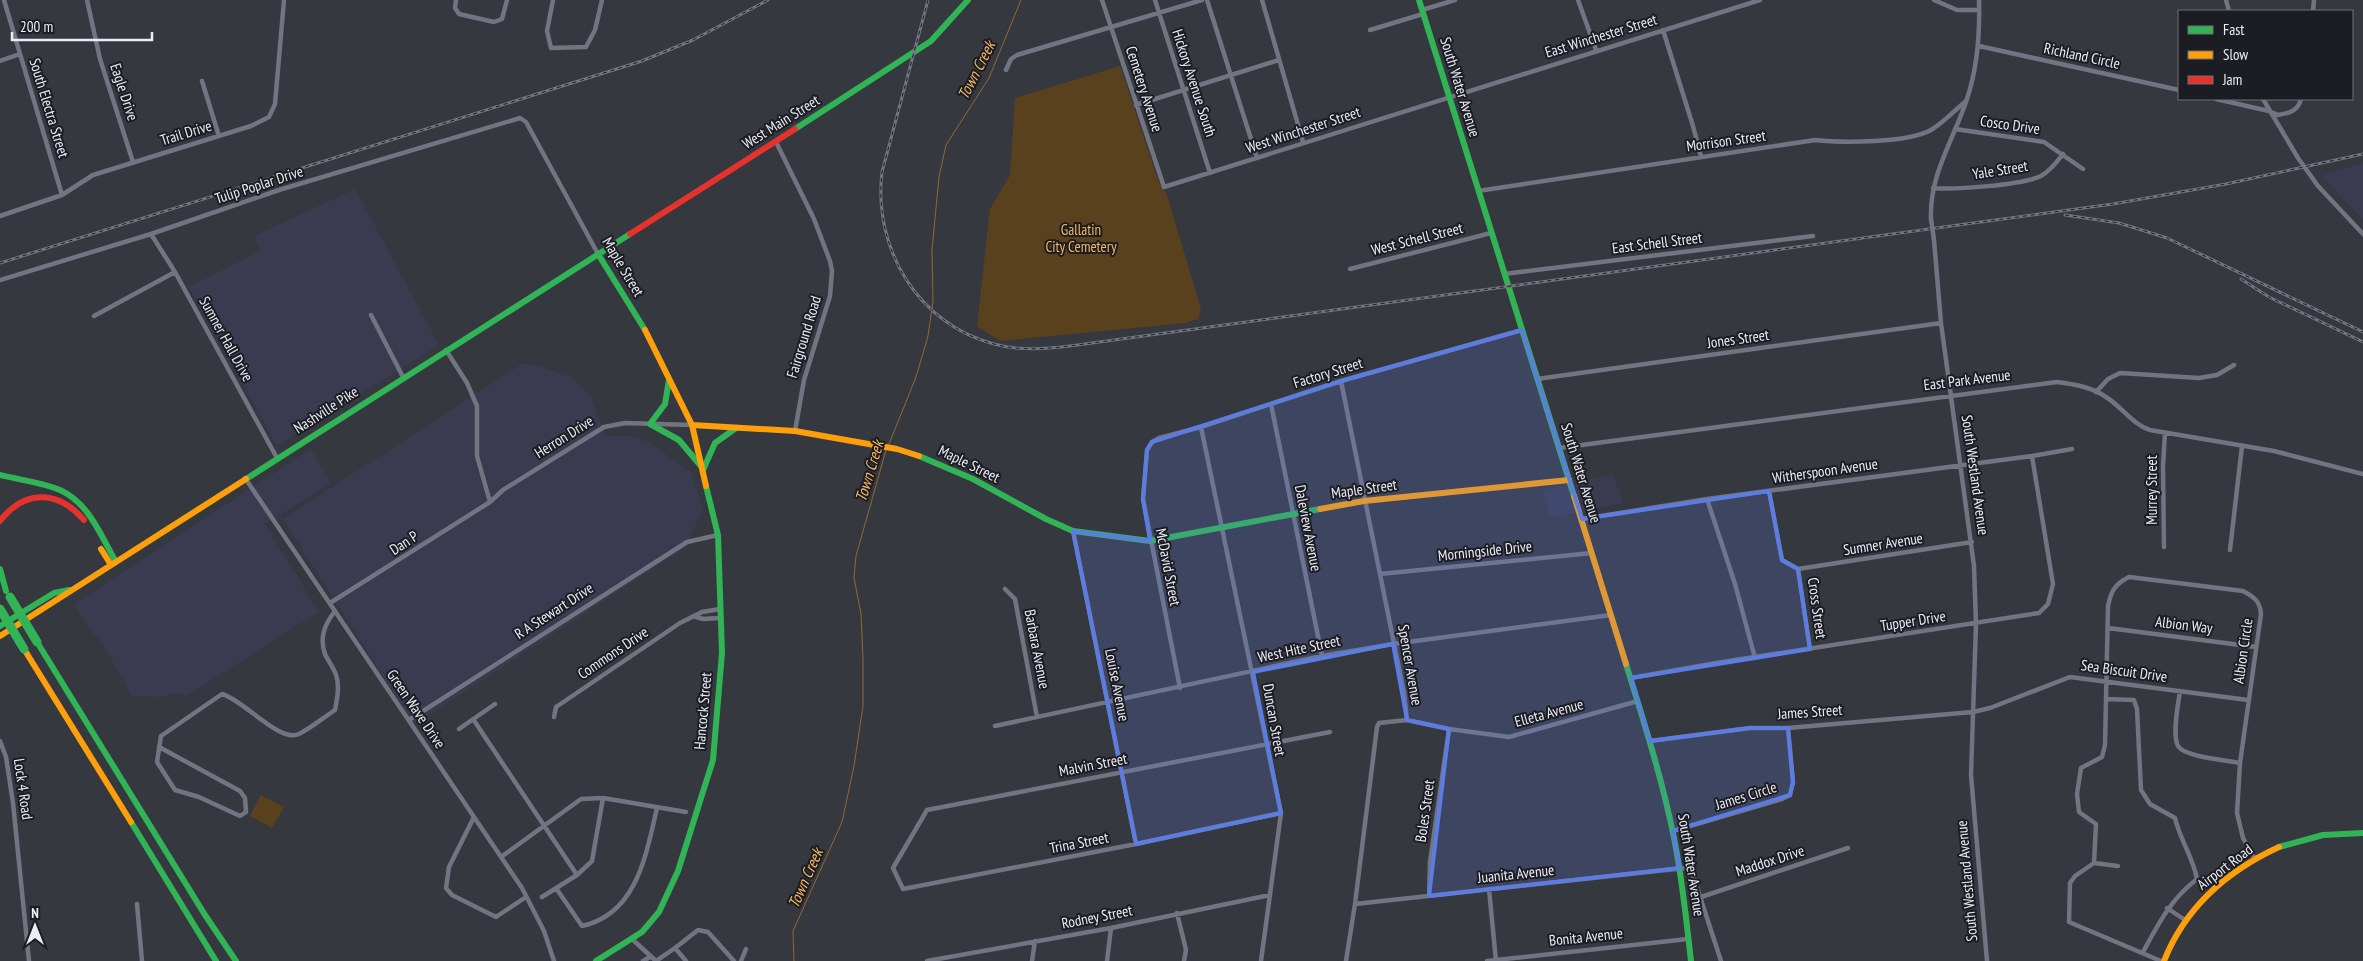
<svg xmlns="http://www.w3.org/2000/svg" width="2363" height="961" viewBox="0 0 2363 961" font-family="'PT Sans Narrow',sans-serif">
<rect width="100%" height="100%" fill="#363840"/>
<path fill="#3a3b50" d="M2363,163V220L2321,175Z
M355,189L439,345L277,446L189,287L260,251L254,236Z
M522,364L537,365L569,376L590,395L606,436H631L648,442L692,473L703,510L690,536L694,542L414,725L283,519Z
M311,449L331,483L265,524L319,612L186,696L177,692L162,697L132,696L99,637L94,635L74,604Z
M1613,474L1623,503L1550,518L1542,490Z"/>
<path fill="#59411d" d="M1120,66L1159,183L1167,195L1201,309L1198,319L1185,323L1000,341L977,326L990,209L1010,175L1015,98Z
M261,795L284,807L272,828L250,816Z"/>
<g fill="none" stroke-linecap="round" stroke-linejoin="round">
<path stroke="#8f692f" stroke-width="1" d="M889,444L916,377L928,336L933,301L932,250L939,177L946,145L989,78L1021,0
M794,961L793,931L842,822L854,766L863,706V659L861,614L854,578L856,556L886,450"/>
<path stroke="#727482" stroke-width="4.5" d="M4,0L62,195
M87,0L100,59L133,162
M456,0L455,8L459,14L494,22L502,19L507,0
M553,0L547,31L551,48L586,47L595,30L602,0
M1102,0L1164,187L1760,0
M1155,0L1210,173
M1207,0L1257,158
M1262,0L1303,142
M1578,0L1596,50
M1934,0L1957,10H1979
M2226,0L2229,11
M1422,10L1455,0
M2313,11L2314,0
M1370,30L1423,14
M1663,30L1693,126L1701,157
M1979,46L2179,90
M0,61L20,54
M1006,70L1011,59L1017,55L1202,0
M202,81L219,136
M2216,99L2269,111L2278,115C2290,113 2298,111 2301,99
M2263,99L2298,158L2318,186L2363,234
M1136,105L1279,60
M1955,129L2044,142L2083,169
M776,142L814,219L830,261L832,271L830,296L804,380L795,431
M1933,188C1955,190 2021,185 2041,176C2050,171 2057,162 2063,154
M1478,191L1815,140C1842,143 1908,143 1931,130C1943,123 1955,110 1966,101
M0,216L62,195L93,175L251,126L269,117L275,104L284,0
M1931,219C1929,175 1954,139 1967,99C1978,66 1980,34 1979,0
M151,234L175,272L277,458
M1934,240L1941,323L1974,566L1976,624L1971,775L1987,961
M1350,269L1491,233
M1504,274L1813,236
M0,280L151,234L279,190L520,118L526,122L598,254
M371,315L403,377
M94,316L175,272
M446,350L467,383L477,406V456L490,502
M1537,379L1941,323
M1341,381L1404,693L1407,720
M2096,392L2108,379L2120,373L2199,378L2217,375L2234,365
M1271,404L1322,656
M1201,427L1281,813L1261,961
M1559,448L2057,382C2073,384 2092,387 2106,397C2122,407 2132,424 2150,430L2274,451L2363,474
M245,478L522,888L544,931L554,961
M1769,491L1782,560L1798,569
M1707,499L1735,584L1755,658
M1582,519L1707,499L2032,456L2072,449
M1073,531L1136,844
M2164,547L2163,466L2165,433
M2230,550L2242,446
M1798,569L1972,542
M1798,569L1810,649
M1380,574L1592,553
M1005,589L1015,599L1037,717
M330,603L490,502L503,490L604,427L625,423L692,425
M693,616L703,619L721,618
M2108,628L2256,647
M1631,678L1716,663L2039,613L2048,604L2053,584L2032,456
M1180,688L1143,499L1147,450L1152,442L1159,438L1201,427L1341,381L1522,330
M2180,691C2178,705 2172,735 2178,746C2184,757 2227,760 2240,763
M2106,699L2134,700L2137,709L2141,790L2150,804L2175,818C2180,840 2193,857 2197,879C2170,900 2159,923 2143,952
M554,717L556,707L680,623L702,612L720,609
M473,719L577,875
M409,720L687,542L718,535
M995,726L1322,656L1393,644L1611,615
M459,729L495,704
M0,741L6,757L13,803L29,961
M1650,741L1750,728H1788L1973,712L1990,708L2070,677L2248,700
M159,747L240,791L245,798L246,812L240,816L199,797L175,790L157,762L161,736L222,694C244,700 279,743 299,734C311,728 323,718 335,710C337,699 340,686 336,675C334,668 328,661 325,654C319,637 325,624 335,611
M1281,813L1136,844L903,889L893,868L927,810L1330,732
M474,817L449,867L446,888L452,895L496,917L526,897
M1673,831L1782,799L1790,795L1793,782L1788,728
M501,857L581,799L603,798L686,812
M2094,863L2118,866
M556,888L582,926C637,914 646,855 657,808
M1489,889L1496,961
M1429,896L1430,862L1449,729
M542,897L577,875L592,861L603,798
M1701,897L1848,848
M137,904L142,961
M1355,904L1685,868L1692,872L1721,961
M2167,908L2185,920
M1177,913L1186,950L1184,961
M632,939L656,961L675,948L686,961
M675,948L698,930L708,932L734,961
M643,961L650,957
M741,961L746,949
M927,961L1111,928L1270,895
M1032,961L1035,941
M1107,961L1111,928
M1346,961L1355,904L1377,727L1379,723L1407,720L1449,729L1509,737L1638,701
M1487,961L1688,939
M2161,961L2069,922L2070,883L2075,876L2094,863L2096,824L2079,812L2077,794L2081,768L2102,757L2105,745L2108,606C2111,591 2115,584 2129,577L2243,591C2254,597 2260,601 2261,614L2240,763L2237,813L2243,838L2255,859"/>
<path stroke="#30b455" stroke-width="6" d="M1419,0L1574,496
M795,129L931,41L968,0
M598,254L645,330
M669,380L665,404L650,424L679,440L700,465
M919,456L973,479L1046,519L1073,531L1150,541L1320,509
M703,470L715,443L736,428
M0,475C20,480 41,482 60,490C89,503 101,536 116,562
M246,479L630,234
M0,569L6,591
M0,626L54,593L69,590
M37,642L205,915L236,961
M1626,664C1643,719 1661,775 1673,833C1682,875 1686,918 1691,961
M131,822L216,961
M2279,847L2323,835L2363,833
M596,961L642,932L659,912L678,871L713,760L722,653L718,535L706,486"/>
<path stroke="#ff9f0a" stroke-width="6" d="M645,330L692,425L706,486
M692,425L795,431L897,449L919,456
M1574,496L1626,664
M1320,509L1364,501L1569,480
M101,549L111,565
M0,636L246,479
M24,649L131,822
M2164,961C2185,908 2227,871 2279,847"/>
<path stroke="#e5322d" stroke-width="6" d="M630,234L795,129
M0,521C25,489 58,490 84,520"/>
<defs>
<path id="rail" d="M928,0L882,172C873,249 918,324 994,344C1019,351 1045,349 1070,346L2113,204L2226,184L2363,154
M2065,215L2119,223L2167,238L2363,332
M0,263L642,61L693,40L768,0
M2241,279L2269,297L2363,342"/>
</defs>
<use href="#rail" stroke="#72747e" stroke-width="3"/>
<use href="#rail" stroke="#1c1c23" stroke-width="1" stroke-dasharray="4" stroke-linecap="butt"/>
<path stroke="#727482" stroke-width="4.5" d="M1931,219L1934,240"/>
<path stroke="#30b455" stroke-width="9" d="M10,597L37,642
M0,609L24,649"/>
</g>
<path fill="#5b7de1" fill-opacity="0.2" stroke="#5b7de1" stroke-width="4" stroke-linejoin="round" d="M1522,330L1582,519L1769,491L1782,560L1798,569L1810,649L1631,678L1650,741L1750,728H1788L1793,782L1790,795L1673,831L1680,868L1429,896L1449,729L1407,720L1393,644L1253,672L1281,813L1136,844L1073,531L1150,541L1143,499L1147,450L1152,442L1341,381Z"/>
<g text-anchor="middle" stroke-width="4" stroke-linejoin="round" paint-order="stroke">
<g font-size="15" fill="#ebecf6" stroke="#1c1c23">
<text transform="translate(1601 36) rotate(-17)" y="5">East Winchester Street</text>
<text transform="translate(2082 56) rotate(12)" y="5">Richland Circle</text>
<text transform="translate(1194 83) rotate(72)" y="5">Hickory Avenue South</text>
<text transform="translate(1460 87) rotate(73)" y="5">South Water Avenue</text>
<text transform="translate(1144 89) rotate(72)" y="5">Cemetery Avenue</text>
<text transform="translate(124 92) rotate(72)" y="5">Eagle Drive</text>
<text transform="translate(49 108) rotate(73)" y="5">South Electra Street</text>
<text transform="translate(781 122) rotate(-32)" y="5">West Main Street</text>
<text transform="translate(2010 125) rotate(8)" y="5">Cosco Drive</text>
<text transform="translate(1303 130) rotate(-18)" y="5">West Winchester Street</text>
<text transform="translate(186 133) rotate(-17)" y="5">Trail Drive</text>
<text transform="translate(1726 141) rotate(-8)" y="5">Morrison Street</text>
<text transform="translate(2000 170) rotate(-9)" y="5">Yale Street</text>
<text transform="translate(259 185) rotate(-18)" y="5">Tulip Poplar Drive</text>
<text transform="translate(1417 239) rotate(-14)" y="5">West Schell Street</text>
<text transform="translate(1657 243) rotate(-7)" y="5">East Schell Street</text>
<text transform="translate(623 267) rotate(59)" y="5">Maple Street</text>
<text transform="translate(804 337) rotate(-73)" y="5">Fairground Road</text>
<text transform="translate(226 339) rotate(61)" y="5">Sumner Hall Drive</text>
<text transform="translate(1738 339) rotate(-8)" y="5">Jones Street</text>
<text transform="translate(1328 373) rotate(-17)" y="5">Factory Street</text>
<text transform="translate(1967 380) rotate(-7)" y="5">East Park Avenue</text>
<text transform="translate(326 410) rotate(-33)" y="5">Nashville Pike</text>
<text transform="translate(564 437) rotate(-32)" y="5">Herron Drive</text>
<text transform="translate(969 464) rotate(26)" y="5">Maple Street</text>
<text transform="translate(1825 471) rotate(-8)" y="5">Witherspoon Avenue</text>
<text transform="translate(1581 473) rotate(73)" y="5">South Water Avenue</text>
<text transform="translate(1975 475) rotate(82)" y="5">South Westland Avenue</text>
<text transform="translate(1364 489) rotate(-8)" y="5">Maple Street</text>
<text transform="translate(2152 490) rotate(-90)" y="5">Murrey Street</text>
<text transform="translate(1308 528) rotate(79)" y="5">Daleview Avenue</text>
<text transform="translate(404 543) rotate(-33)" y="5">Dan P</text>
<text transform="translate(1883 544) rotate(-9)" y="5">Sumner Avenue</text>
<text transform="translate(1485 551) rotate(-6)" y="5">Morningside Drive</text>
<text transform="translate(1168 567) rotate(79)" y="5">McDavid Street</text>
<text transform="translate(1817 608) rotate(82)" y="5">Cross Street</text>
<text transform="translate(554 611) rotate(-33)" y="5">R A Stewart Drive</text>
<text transform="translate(1913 621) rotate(-9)" y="5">Tupper Drive</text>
<text transform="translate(2184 625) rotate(7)" y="5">Albion Way</text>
<text transform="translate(1037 649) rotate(79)" y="5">Barbara Avenue</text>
<text transform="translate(1299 649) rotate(-12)" y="5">West Hite Street</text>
<text transform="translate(2243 651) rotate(-82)" y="5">Albion Circle</text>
<text transform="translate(613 653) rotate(-34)" y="5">Commons Drive</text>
<text transform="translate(1410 665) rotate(80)" y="5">Spencer Avenue</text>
<text transform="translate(2124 671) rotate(8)" y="5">Sea Biscuit Drive</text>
<text transform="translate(1117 685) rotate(79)" y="5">Louise Avenue</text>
<text transform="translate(416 709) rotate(56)" y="5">Green Wave Drive</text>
<text transform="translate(703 711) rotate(-85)" y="5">Hancock Street</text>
<text transform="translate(1810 712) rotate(-4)" y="5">James Street</text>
<text transform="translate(1549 713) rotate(-15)" y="5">Elleta Avenue</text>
<text transform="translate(1274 720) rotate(80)" y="5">Duncan Street</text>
<text transform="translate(1093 765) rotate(-11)" y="5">Malvin Street</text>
<text transform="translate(23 789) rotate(82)" y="5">Lock 4 Road</text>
<text transform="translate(1746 796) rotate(-17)" y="5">James Circle</text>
<text transform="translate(1425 811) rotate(-82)" y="5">Boles Street</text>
<text transform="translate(1079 843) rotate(-11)" y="5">Trina Street</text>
<text transform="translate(1770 861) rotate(-18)" y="5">Maddox Drive</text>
<text transform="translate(1691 865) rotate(81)" y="5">South Water Avenue</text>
<text transform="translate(2225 867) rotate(-37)" y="5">Airport Road</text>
<text transform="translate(1516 874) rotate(-6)" y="5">Juanita Avenue</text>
<text transform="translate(1967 881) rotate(-95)" y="5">South Westland Avenue</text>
<text transform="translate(1097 917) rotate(-11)" y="5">Rodney Street</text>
<text transform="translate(1586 937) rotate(-6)" y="5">Bonita Avenue</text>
</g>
<g font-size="15" fill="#f5b85f" stroke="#1c1c23">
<text x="1081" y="235">Gallatin<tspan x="1081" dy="17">City Cemetery</tspan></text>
</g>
<g font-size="16" font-style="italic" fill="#f6ba61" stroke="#1c1c23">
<text transform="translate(976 70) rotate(-63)" y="6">Town Creek</text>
<text transform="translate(869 471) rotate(-73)" y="6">Town Creek</text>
<text transform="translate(805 878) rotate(-66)" y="6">Town Creek</text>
</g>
</g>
<rect x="2178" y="10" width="175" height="90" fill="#1c1c23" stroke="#6f6f77"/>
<rect x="2188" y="26" width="25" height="8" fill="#30b455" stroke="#6f6f77"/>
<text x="2223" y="35" font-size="15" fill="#ebecf6">Fast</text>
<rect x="2188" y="51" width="25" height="8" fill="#ff9f0a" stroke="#6f6f77"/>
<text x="2223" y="60" font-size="15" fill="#ebecf6">Slow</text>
<rect x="2188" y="76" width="25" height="8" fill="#e5322d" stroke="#6f6f77"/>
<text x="2223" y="85" font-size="15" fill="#ebecf6">Jam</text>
<g transform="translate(35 926)" stroke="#1c1c23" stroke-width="4" paint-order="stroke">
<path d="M0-4L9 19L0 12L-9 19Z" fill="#ebecf6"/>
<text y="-8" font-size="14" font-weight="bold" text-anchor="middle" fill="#ebecf6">N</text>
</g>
<path d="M12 32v8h140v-8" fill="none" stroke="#ebecf6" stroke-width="2.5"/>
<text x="20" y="32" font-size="15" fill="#ebecf6" stroke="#1c1c23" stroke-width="4" paint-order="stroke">200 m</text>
</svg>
